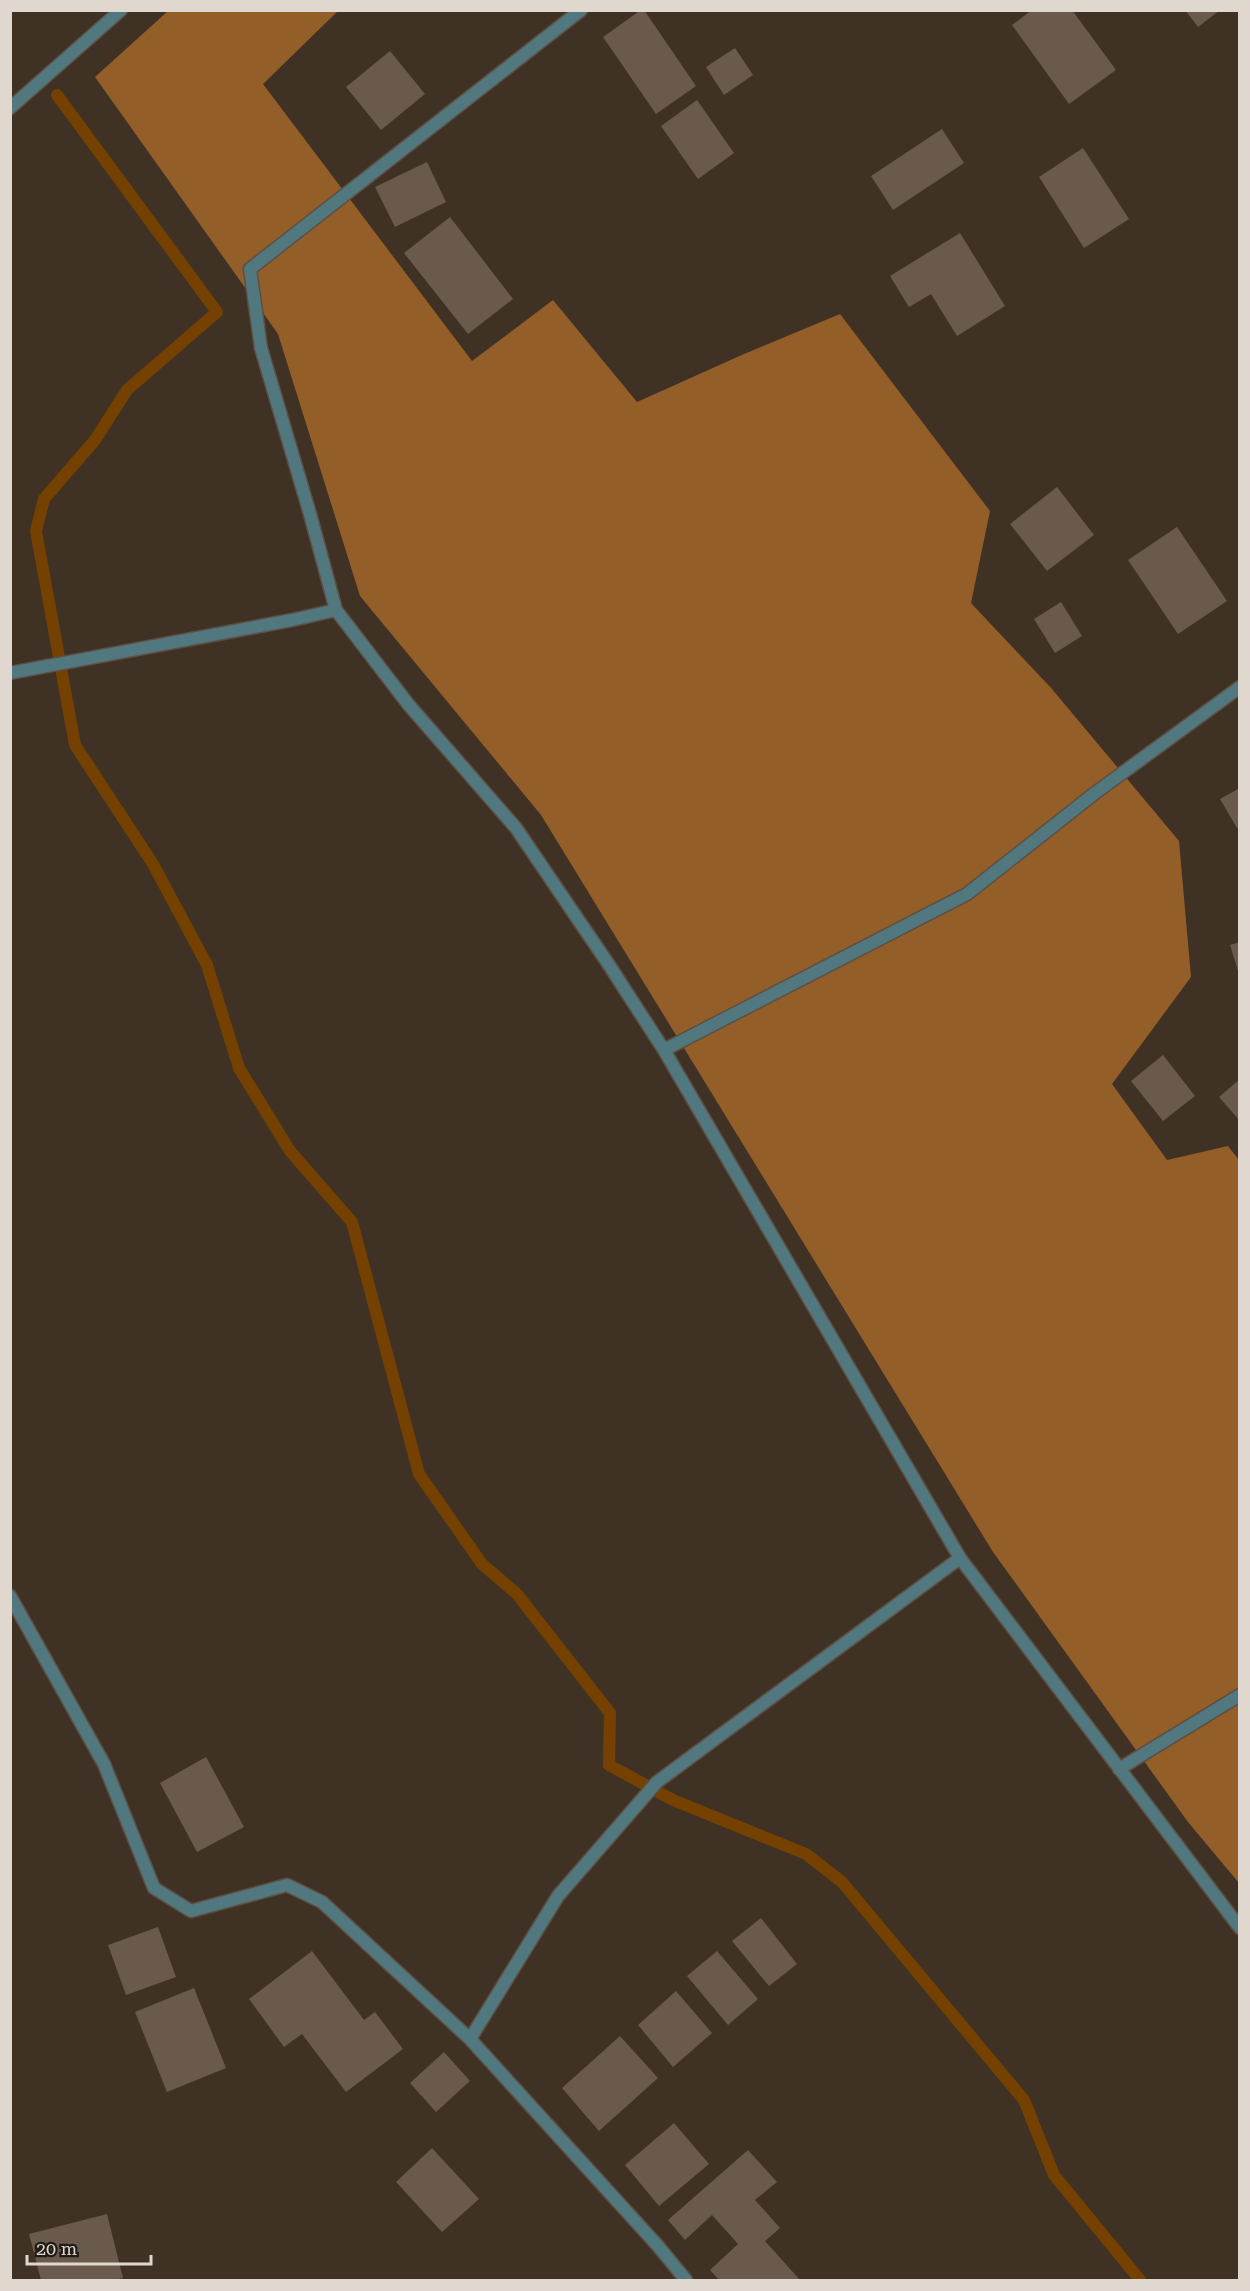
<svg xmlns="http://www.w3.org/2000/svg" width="1250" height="2291" viewBox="0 0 1250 2291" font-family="'Roboto Serif',serif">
<rect width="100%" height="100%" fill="#403125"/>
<path fill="#945e28" d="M168,11H338L263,84L472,361L553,300L637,402L744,354L840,314L990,511L971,603L1052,689L1179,841L1191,977L1112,1084L1167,1160L1228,1146L1239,1160V1883L1188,1822L993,1552L541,815L360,596L278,334L95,77Z"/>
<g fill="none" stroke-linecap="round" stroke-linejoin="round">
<path stroke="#754100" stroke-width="12" d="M57,95L217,312L127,390L95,440L44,499L36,531L75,745L153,864L207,965L239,1068L290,1151L352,1222L419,1474L482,1564L517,1594L610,1713L609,1765L673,1800L806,1854L842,1882L1024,2100L1054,2175L1140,2280"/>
</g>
<path fill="#6a5a4d" d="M641,10H644L696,86L656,114L603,37Z
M1032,10H1072L1116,70L1069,104L1012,25Z
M1185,10H1220L1198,27Z
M735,48L753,75L724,95L706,67Z
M390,51L425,94L381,130L346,87Z
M697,100L734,153L698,179L661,126Z
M942,129L964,163L893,210L871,176Z
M1083,148L1129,219L1084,248L1039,177Z
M427,162L446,202L395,227L375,187Z
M450,217L513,299L468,334L404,253Z
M960,233L1005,306L957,336L931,294L909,307L890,276Z
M1057,487L1094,535L1047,571L1010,524Z
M1177,527L1227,601L1178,634L1128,560Z
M1061,602L1082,636L1055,653L1034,619Z
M1240,788V827L1237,828L1220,799Z
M1240,942V974H1239L1230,945Z
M1163,1055L1195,1096L1163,1121L1131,1081Z
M1240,1079V1121L1219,1097Z
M206,1757L244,1827L197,1852L160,1783Z
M761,1918L797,1964L769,1986L732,1941Z
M158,1927L176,1977L126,1995L108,1945Z
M312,1951L364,2020L375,2012L403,2049L346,2092L302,2034L284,2047L249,1999Z
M717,1951L758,1999L728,2025L687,1976Z
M194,1988L226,2068L167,2092L135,2012Z
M676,1991L712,2033L673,2067L638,2025Z
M620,2036L658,2078L599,2131L562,2088Z
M444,2052L470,2081L436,2112L410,2083Z
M674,2123L709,2164L659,2206L625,2165Z
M432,2148L479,2199L442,2232L396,2182Z
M748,2150L777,2182L755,2200L780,2228L765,2241L800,2280H719L710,2270L738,2244L712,2215L685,2240L668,2220Z
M107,2214L123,2278L114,2280H41L29,2234Z"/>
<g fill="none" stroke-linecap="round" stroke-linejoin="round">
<defs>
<path id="street" d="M10,108L121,10
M336,610L310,514L261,348L250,269L581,10
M10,673L292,620L336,610L408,704L516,828L609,965L664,1050L960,1558L1240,1928
M664,1050L967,894L1095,793L1240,687
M10,1596L104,1764L154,1888L191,1911L287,1885L322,1902L470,2039L658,2246L686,2280
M1119,1769L1240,1695
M470,2039L558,1896L657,1782L960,1558"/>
</defs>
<use href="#street" stroke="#5d4f44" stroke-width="15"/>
<use href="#street" stroke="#51787f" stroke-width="12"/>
</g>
<rect width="1250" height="2291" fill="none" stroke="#e0d7cf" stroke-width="24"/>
<path d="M27 2255v9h124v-9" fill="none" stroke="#e0d7cf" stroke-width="3"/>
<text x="36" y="2255" font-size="18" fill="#e0d7cf" stroke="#211b15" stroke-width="4.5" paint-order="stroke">20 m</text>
</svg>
